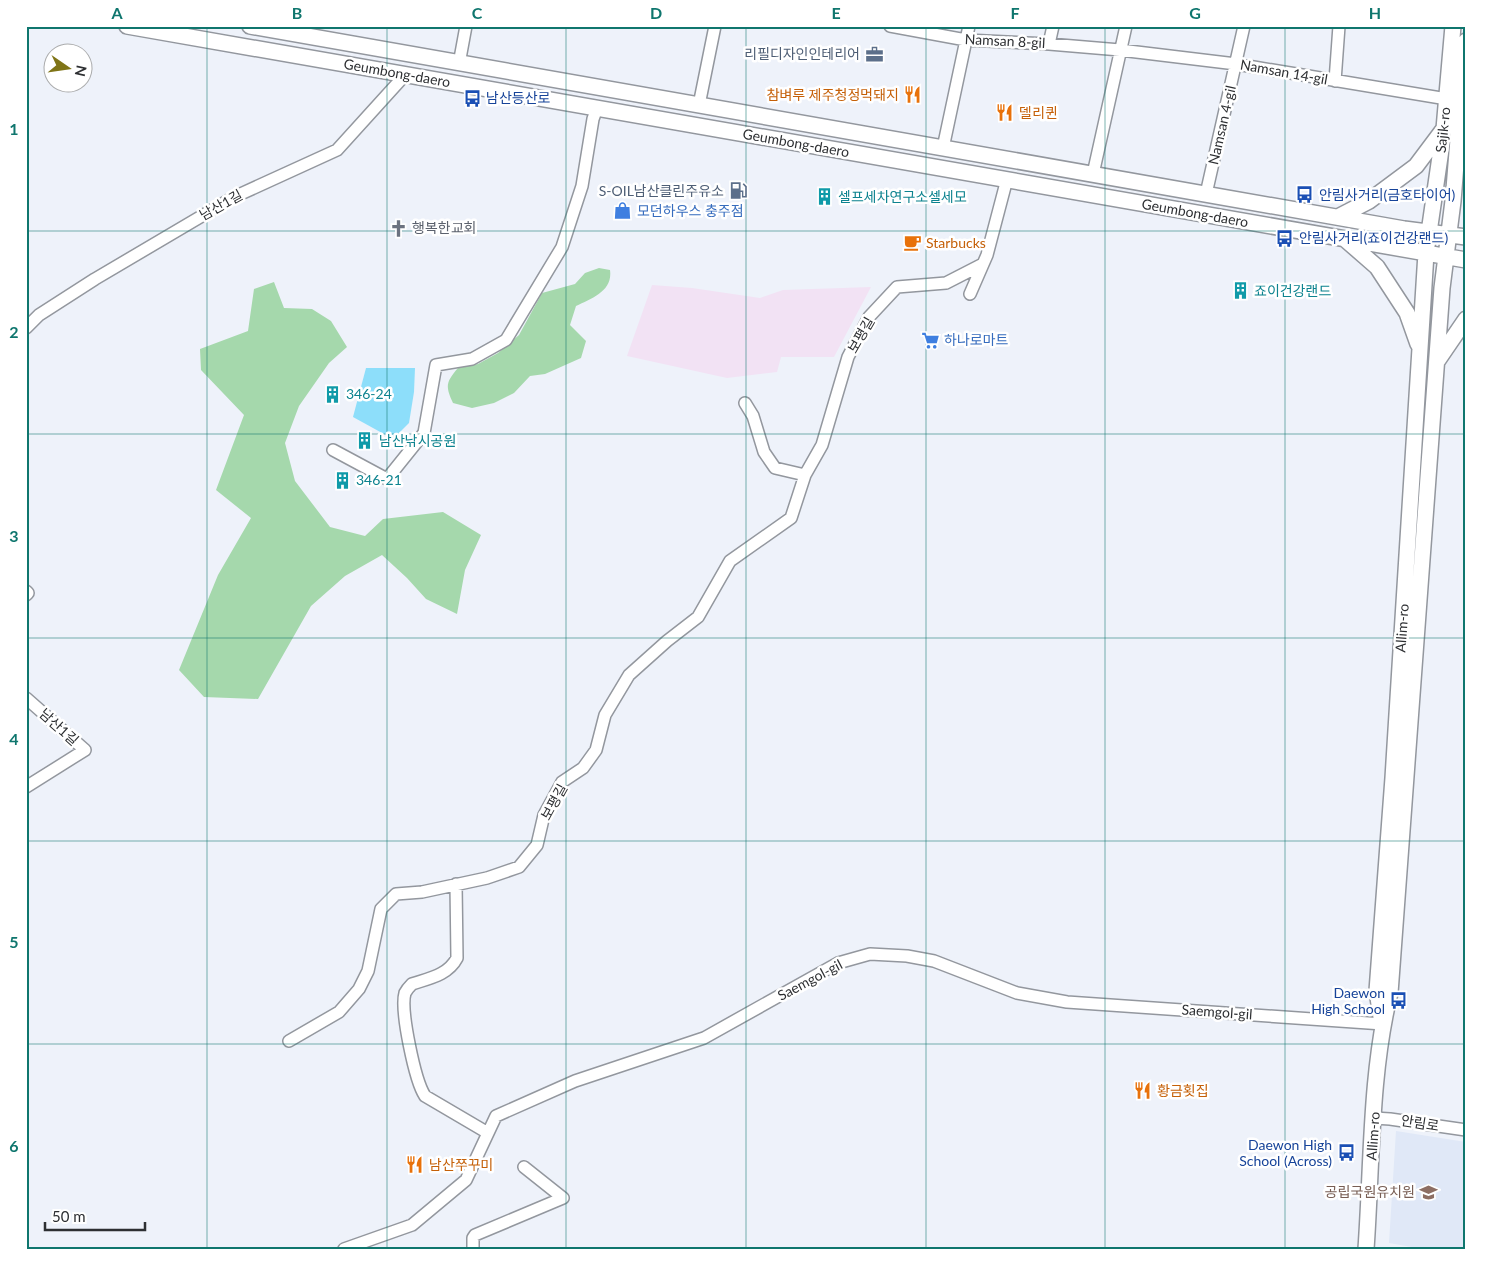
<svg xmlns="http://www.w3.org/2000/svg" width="1492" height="1275" viewBox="0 0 1492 1275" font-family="Lato,'Noto Sans KR',sans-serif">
<rect width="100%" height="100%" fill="#eef2fa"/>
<path fill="#f2e2f4" d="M652,285L692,288L760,298L783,290L871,287L834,357H781L777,372L727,378L627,356Z"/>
<path fill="#e0e8f7" d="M1396,1131L1466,1142V1249H1423L1389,1243Z"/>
<path fill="#a5d8ac" d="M599,268L610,270C613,291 592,298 576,306L570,325L586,341L581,358L545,374L530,376L514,393L494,403L472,408L453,403C445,386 446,382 458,368L478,364L498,353L519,335L542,293L575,284L585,273Z
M274,282L284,308L312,309L331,321L347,347L329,363L299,406L285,443L295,481L330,527L365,536L383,519L443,512L481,535L465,570L457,614L426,599L407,578L382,555L345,576L311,606L258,699L204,697L179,670L218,575L251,518L216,490L244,415L201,370L200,349L248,331L254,289Z"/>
<path fill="#8ddefa" d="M366,368H415L414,392L409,423L393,439L353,417Z"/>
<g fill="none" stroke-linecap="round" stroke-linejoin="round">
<defs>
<path id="minor" d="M890,26L966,40L1049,44L1120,50L1236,64L1447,99
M1049,44L1053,26
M459,64L466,26
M1335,81L1339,26
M699,105L715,26
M943,148L969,26
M1093,174L1126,26
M1206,194L1244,26
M970,294L987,255L1007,179
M26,328L39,315L95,279L234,197L337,150L405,75
M745,403L753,416L764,452L775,468L805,475
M333,450L387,479L424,433L436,365L472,359L506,340L562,247L582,186L593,119L597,108
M26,591L28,593L26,595
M26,698L85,750L26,787
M456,884L457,958C448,975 430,978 412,984C409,987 407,989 405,993C400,1010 415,1081 425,1096L488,1133
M289,1041L339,1012L359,989L368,971L381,909L396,894L422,892L487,878L519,867L537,845L544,815L562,782L583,768L596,750L605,715L629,675L667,641L698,617L730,561L791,518L805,475L822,445L848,357L869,317L897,287L946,283L983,264
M1374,1118L1390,1119L1466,1130
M344,1249L412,1225L466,1180L496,1116L575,1081L704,1038L838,963L870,954L907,956L934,961L1017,993L1067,1002L1383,1024
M473,1249V1238L475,1235L563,1198L524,1167"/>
<path id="tertiary" d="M127,26L1466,260
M250,26L1404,229L1466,237
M1338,217L1369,201L1416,166L1443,130
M1346,240L1377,267L1407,313L1418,344
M1438,360L1466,319
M1381,1017L1377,991L1393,778L1424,285L1426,253L1444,129L1453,26
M1366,1249C1372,1165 1370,1074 1390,993L1442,288L1453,201L1466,41"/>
</defs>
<use href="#minor" stroke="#93979e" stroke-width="14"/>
<use href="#tertiary" stroke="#93979e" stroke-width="18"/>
<use href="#minor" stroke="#fff" stroke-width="11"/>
<use href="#tertiary" stroke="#fff" stroke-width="15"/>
</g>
<path fill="none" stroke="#0f766e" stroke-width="1" stroke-opacity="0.55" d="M207,26V1249M387,26V1249M566,26V1249M746,26V1249M926,26V1249M1105,26V1249M1285,26V1249M26,231H1466M26,434H1466M26,638H1466M26,841H1466M26,1044H1466"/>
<defs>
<symbol id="office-bare" viewBox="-9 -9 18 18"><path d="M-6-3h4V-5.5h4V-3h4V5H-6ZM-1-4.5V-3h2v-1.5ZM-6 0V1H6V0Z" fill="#5c6f8a" stroke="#fff" stroke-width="2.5" paint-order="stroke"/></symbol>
<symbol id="restaurant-bare" viewBox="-9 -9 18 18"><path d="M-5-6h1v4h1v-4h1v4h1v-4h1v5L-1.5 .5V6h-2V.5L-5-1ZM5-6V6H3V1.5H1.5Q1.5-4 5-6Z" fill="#e8710a" stroke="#fff" stroke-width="2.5" paint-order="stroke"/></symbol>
<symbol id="bus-bare" viewBox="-9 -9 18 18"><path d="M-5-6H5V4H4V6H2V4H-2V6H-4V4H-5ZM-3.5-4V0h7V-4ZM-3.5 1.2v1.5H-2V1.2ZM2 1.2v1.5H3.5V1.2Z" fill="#1a4fb4" stroke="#fff" stroke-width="2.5" paint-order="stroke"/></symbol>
<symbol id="fuel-bare" viewBox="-9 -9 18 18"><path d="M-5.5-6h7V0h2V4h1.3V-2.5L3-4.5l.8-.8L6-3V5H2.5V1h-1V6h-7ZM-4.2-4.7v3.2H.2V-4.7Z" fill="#5c6f8a" stroke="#fff" stroke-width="2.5" paint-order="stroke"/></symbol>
<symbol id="building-bare" viewBox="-9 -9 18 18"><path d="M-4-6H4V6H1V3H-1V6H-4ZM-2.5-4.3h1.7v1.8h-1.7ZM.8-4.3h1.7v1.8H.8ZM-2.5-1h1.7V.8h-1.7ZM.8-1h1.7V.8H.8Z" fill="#0f9aa8" stroke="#fff" stroke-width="2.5" paint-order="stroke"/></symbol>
<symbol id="shop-bare" viewBox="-9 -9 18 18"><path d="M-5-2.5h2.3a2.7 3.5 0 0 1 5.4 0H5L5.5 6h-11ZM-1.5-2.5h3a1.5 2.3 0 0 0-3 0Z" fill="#3f7fe0" stroke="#fff" stroke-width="2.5" paint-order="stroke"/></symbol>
<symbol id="church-bare" viewBox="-9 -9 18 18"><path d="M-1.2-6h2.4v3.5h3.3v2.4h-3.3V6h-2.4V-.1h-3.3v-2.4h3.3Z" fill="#6b7280" stroke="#fff" stroke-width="2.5" paint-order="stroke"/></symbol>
<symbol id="cafe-bare" viewBox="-9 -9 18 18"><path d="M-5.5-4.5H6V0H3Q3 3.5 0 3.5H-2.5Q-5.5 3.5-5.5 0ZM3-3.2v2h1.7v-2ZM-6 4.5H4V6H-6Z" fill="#e8710a" stroke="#fff" stroke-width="2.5" paint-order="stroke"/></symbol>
<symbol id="supermarket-bare" viewBox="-9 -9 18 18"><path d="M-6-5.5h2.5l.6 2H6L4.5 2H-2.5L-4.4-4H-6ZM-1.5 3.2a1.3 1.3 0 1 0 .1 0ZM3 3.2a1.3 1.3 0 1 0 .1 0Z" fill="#3f7fe0" stroke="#fff" stroke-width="2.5" paint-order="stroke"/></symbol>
<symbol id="school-bare" viewBox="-9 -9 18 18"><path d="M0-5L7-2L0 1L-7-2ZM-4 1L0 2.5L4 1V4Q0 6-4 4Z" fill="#8d6e63" stroke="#fff" stroke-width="2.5" paint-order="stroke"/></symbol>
</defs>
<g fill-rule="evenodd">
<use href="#office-bare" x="862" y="42" width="25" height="25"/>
<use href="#restaurant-bare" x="900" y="82" width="25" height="25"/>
<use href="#bus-bare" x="460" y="86" width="25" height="25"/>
<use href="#restaurant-bare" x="992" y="100" width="25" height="25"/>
<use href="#fuel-bare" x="726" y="178" width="25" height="25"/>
<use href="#bus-bare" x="1292" y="182" width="25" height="25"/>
<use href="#building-bare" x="812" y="184" width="25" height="25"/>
<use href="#shop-bare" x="610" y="198" width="25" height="25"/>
<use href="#church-bare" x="386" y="216" width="25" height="25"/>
<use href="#bus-bare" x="1272" y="226" width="25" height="25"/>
<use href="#cafe-bare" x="900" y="230" width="25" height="25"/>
<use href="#building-bare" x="1228" y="278" width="25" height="25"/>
<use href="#supermarket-bare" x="918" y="328" width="25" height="25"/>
<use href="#building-bare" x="320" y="382" width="25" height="25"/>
<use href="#building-bare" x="352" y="428" width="25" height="25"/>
<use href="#building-bare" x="330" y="468" width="25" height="25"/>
<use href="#bus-bare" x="1386" y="988" width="25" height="25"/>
<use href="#restaurant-bare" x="1130" y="1078" width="25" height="25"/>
<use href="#bus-bare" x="1334" y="1140" width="25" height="25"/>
<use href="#restaurant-bare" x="402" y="1152" width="25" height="25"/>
<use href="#school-bare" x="1416" y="1180" width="25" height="25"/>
</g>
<g text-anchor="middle" stroke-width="5" stroke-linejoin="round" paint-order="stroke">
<g font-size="14" fill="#2d2f32" stroke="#fff">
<text transform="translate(1005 41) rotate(3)" y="5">Namsan 8-gil</text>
<text transform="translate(1284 72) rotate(10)" y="5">Namsan 14-gil</text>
<text transform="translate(397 73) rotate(10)" y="5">Geumbong-daero</text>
<text transform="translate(1222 125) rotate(-77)" y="5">Namsan 4-gil</text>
<text transform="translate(1443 130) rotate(-84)" y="5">Sajik-ro</text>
<text transform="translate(796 143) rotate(10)" y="5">Geumbong-daero</text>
<text transform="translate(221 205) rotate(-29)" y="5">남산1길</text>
<text transform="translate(1195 213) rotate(10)" y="5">Geumbong-daero</text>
<text transform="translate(861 335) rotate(-60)" y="5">보평길</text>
<text transform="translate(1402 628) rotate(-86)" y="5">Allim-ro</text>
<text transform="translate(59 727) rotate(42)" y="5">남산1길</text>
<text transform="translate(554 802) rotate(-61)" y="5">보평길</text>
<text transform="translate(810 980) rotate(-28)" y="5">Saemgol-gil</text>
<text transform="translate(1217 1012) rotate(4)" y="5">Saemgol-gil</text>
<text transform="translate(1420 1123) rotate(9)" y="5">안림로</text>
<text transform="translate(1373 1136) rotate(-86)" y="5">Allim-ro</text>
</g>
<g font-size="14" fill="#4e5e75" stroke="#fff" text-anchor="end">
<text x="860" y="59">리필디자인인테리어</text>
<text x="724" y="196">S-OIL남산클린주유소</text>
</g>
<g font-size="14" fill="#c56008" stroke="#fff" text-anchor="start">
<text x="899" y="100" text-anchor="end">참벼루 제주청정먹돼지</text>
<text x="1019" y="118">델리퀸</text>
<text x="926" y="248">Starbucks</text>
<text x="1157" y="1096">황금횟집</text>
<text x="429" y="1170">남산쭈꾸미</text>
</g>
<g font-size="14" fill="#164399" stroke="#fff" text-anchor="start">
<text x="486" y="103">남산등산로</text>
<text x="1319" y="200">안림사거리(금호타이어)</text>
<text x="1299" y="243">안림사거리(죠이건강랜드)</text>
<text x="1385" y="998" text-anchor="end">Daewon<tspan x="1385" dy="16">High School</tspan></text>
<text x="1332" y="1150" text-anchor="end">Daewon High<tspan x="1332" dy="16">School (Across)</tspan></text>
</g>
<g font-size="14" fill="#0d838f" stroke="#fff" text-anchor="start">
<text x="838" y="202">셀프세차연구소셀세모</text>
<text x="1254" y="296">죠이건강랜드</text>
<text x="346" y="399">346-24</text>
<text x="379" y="446">남산낚시공원</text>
<text x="356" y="485">346-21</text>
</g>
<g font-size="14" fill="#366cbe" stroke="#fff" text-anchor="start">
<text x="637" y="216">모던하우스 충주점</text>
<text x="944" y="345">하나로마트</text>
</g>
<g font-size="14" fill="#5b616d" stroke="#fff" text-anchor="start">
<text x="412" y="233">행복한교회</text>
</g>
<g font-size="14" fill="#785e54" stroke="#fff" text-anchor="end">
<text x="1415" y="1197">공립국원유치원</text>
</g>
</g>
<rect width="1492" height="1275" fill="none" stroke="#ffffff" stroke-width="55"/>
<g transform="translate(68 68) rotate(103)"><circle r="24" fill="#ffffff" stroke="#abacad"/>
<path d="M0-4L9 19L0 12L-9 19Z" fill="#7f7417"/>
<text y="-8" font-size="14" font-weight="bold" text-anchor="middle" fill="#2d2f32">N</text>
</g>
<path d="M45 1222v8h100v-8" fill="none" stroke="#2d2f32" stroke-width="2.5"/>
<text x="52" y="1222" font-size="15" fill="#2d2f32" stroke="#ffffff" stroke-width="4" paint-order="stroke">50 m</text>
<rect x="28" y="28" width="1436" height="1220" fill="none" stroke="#0f766e" stroke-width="2"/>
<g font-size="16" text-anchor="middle" font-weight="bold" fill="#0f766e">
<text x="117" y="19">A</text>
<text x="297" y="19">B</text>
<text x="477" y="19">C</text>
<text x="656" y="19">D</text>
<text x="836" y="19">E</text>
<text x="1015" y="19">F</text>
<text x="1195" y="19">G</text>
<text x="1375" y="19">H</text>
<text x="14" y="135">1</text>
<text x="14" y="338">2</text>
<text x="14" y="542">3</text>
<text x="14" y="745">4</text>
<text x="14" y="948">5</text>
<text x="14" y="1152">6</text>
</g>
</svg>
